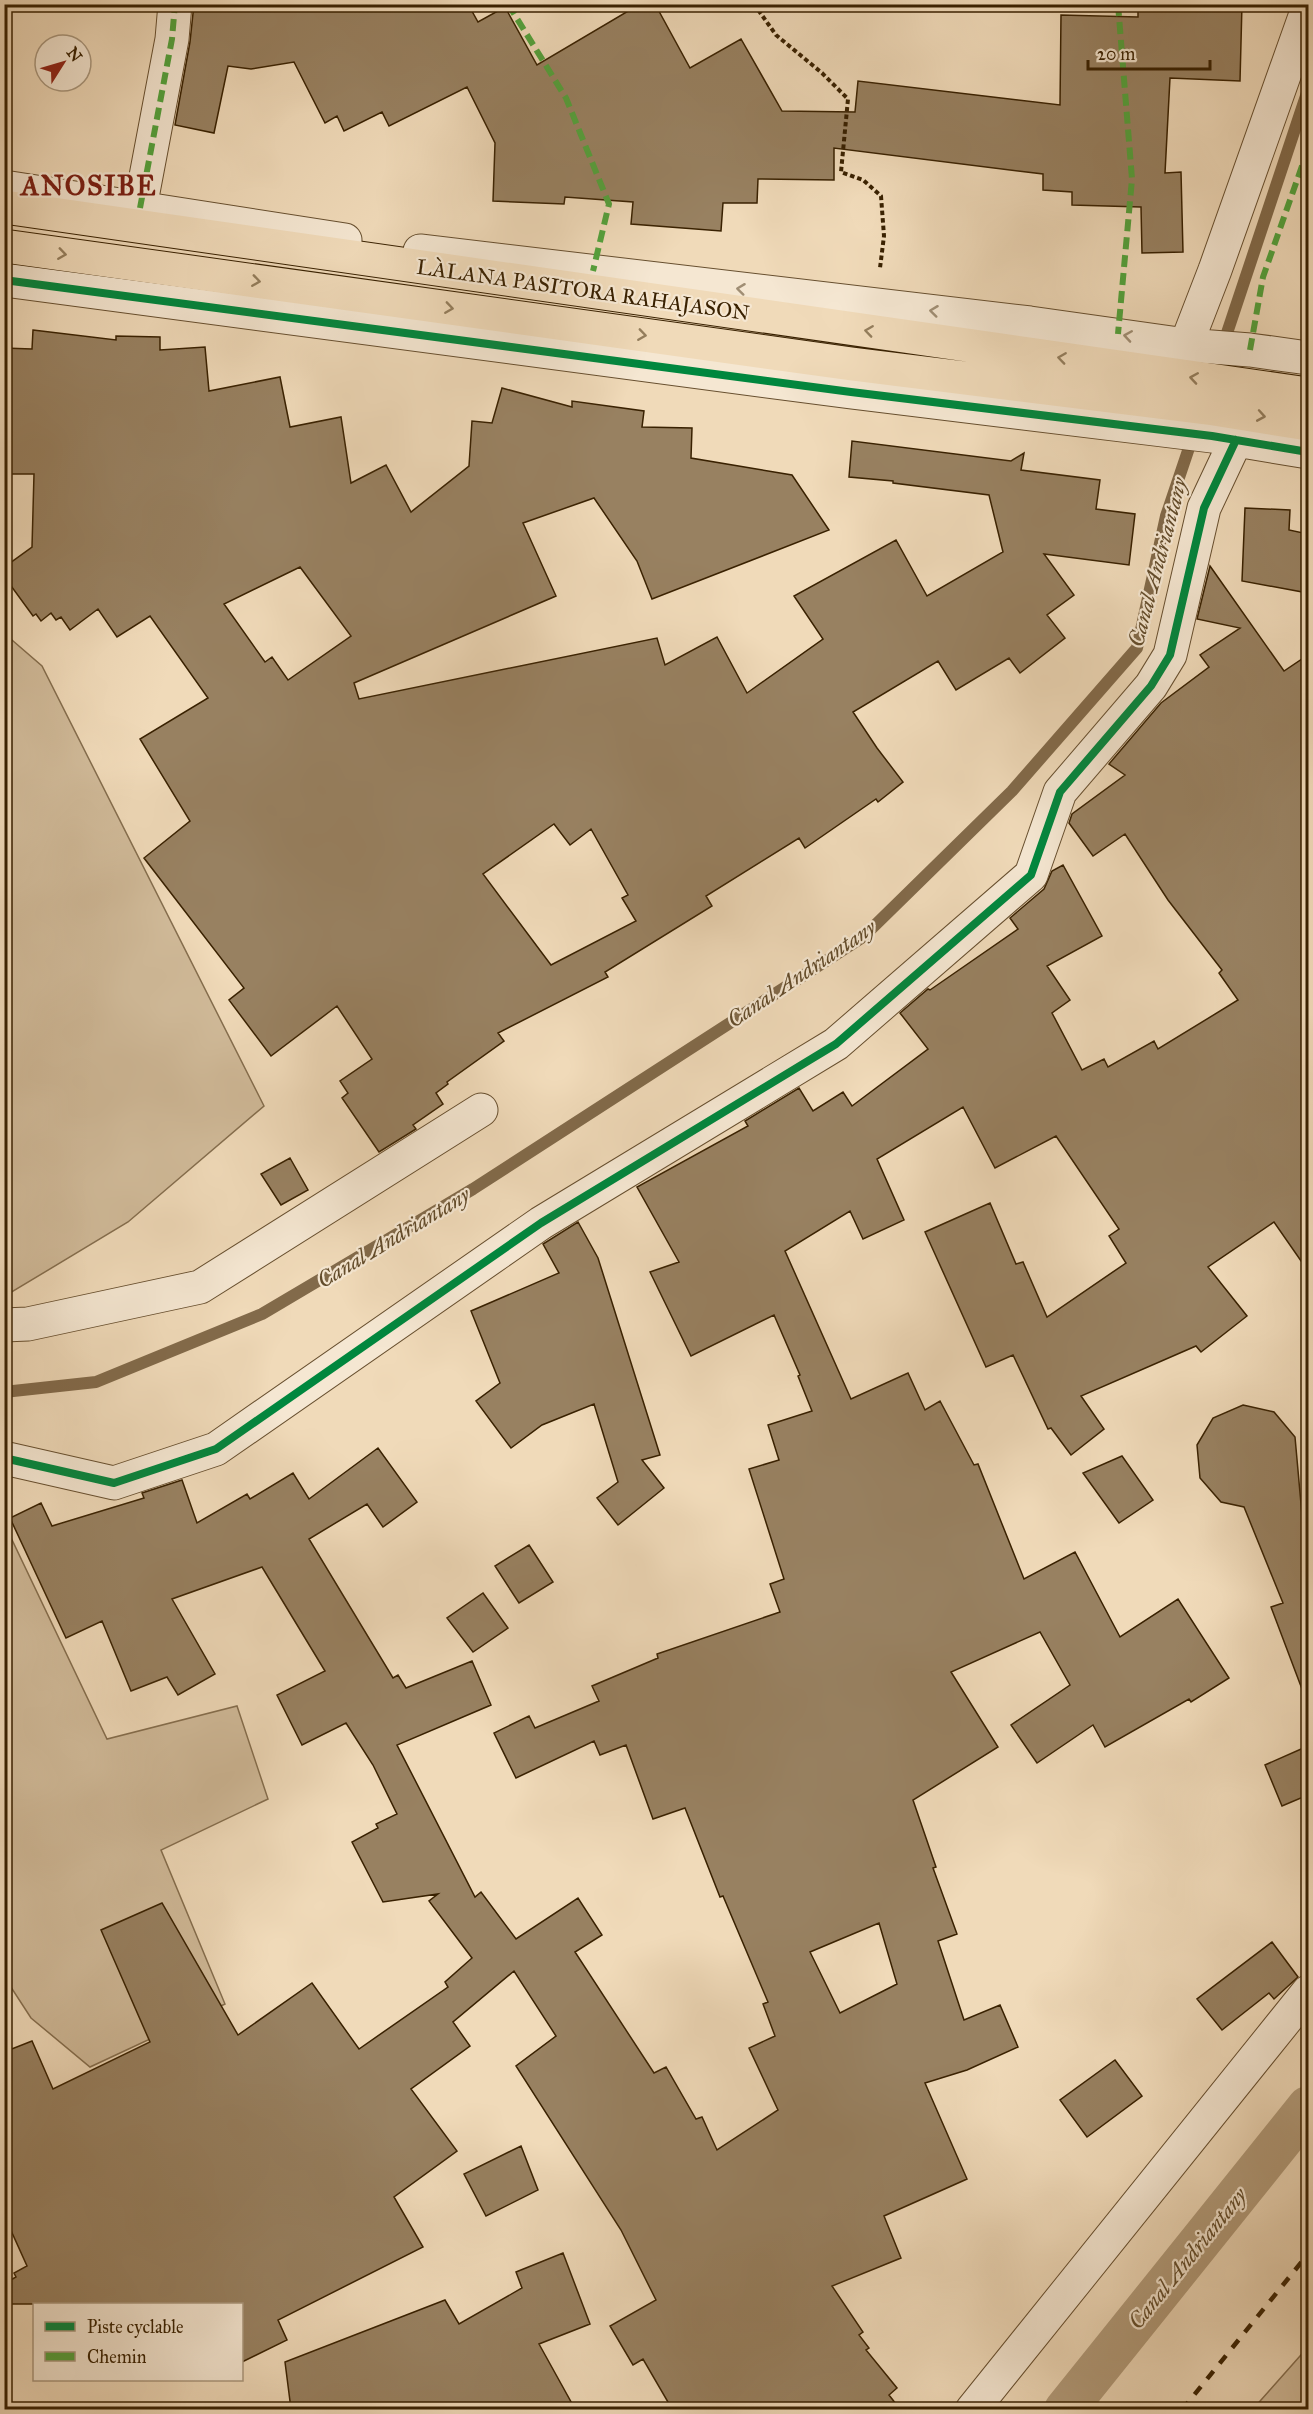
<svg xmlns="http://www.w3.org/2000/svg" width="1313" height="2414" viewBox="0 0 1313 2414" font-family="'IM FELL Great Primer',serif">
<rect width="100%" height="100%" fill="#f0dab9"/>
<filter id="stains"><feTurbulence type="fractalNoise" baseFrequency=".00333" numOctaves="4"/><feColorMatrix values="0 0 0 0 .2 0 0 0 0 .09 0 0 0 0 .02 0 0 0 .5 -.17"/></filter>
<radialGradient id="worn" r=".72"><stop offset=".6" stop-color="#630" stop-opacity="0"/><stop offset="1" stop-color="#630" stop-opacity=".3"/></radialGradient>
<path fill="#d1bb9a" stroke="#856e4e" stroke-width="1.5" d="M5,634L42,666L264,1106L128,1222L5,1296Z
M4,1523L107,1739L237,1706L268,1799L161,1850L225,2004L90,2067L31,2018L5,1978Z
M1308,2347V2409H1253Z"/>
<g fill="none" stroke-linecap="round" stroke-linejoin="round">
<path stroke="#826a4a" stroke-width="12" d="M1223,345L1308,90
M4,1392L96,1382L262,1314L473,1189L863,937L1012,791L1137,648L1166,516L1193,436
M1082,2410L1308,2128"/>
<path stroke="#b29b7a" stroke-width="42" d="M1065,2410L1308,2107"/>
</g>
<path fill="#988161" stroke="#392101" stroke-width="1.5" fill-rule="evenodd" d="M194,4H468L478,22L505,7L537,65L640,4H655L690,68L741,39L782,111L855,112L858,81L1060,105L1061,15L1138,17V4H1242L1240,81L1170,78L1165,173L1181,172L1183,252L1142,253L1141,207L1072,205V192L1043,190V174L834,148V180L758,179L757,203H723L721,231L631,224L633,202L565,197L564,204L493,201L495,143L467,87L389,126L382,112L344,131L337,116L325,123L294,62L251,69L228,66L214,133L175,125L190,42Z
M33,330L116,340V336L160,337V350L205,347L209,391L280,377L290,427L341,417L351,483L386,465L411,512L469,466L472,421L492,423L502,388L572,407V401L644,411L642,427L692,428L691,458L792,475L829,530L652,599L637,561L594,498L523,523L556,596L354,683L359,699L657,638L665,665L717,637L747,693L823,639L794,596L896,540L927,596L1003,552L989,495L893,483V481L849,477L852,441L1011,461L1024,453L1021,470L1100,480L1096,509L1135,514L1129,565L1044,554L1074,595L1047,615L1065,638L1020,673L1009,658L956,690L938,661L853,712L877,748L903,782L878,802L876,799L805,848L799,838L706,896L712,906L605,972L608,977L498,1033L504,1041L447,1082L448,1084L436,1093L443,1104L413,1125L416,1129L379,1152L342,1098L348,1093L340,1081L372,1059L337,1006L271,1056L229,1000L244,988L144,858L190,821L140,739L208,698L150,616L117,637L98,609L70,630L61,617L56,620L51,613L41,621L36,614L33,616L6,579V566L32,547L34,474H4V348L32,349ZM300,567L351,636L288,680L272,657L265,662L224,604ZM554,824L570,845L591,829L628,895L622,898L636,921L551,965L483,874Z
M1245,508L1290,510L1289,530L1308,534V593L1242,581Z
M1210,566L1284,671L1308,655V1271L1274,1222L1208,1267L1247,1316L1201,1352L1196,1346L1081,1396L1104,1429L1071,1455L1051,1428L1048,1429L1013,1355L986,1367L925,1232L990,1203L1016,1264L1023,1262L1047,1317L1126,1263L1109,1236L1119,1229L1056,1136L995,1168L963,1107L877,1159L904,1220L863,1239L850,1211L785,1251L851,1399L908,1373L925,1410L940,1401L974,1465L978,1464L1024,1579L1075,1552L1120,1637L1178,1599L1229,1678L1191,1702L1189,1699L1105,1747L1093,1725L1037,1763L1011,1725L1070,1685L1040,1632L951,1672L998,1747L913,1800L936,1867L933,1868L957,1934L938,1941L964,2020L1000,2005L1018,2047L967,2070L925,2083L967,2179L884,2216L901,2258L832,2286L863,2332L859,2335L869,2348L866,2350L897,2388L889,2395L900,2409H672L643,2359L633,2365L610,2326L656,2300L621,2230L516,2066L556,2036L514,1971L453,2022L470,2046L411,2089L457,2151L394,2197L423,2247L278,2320L287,2340L242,2362V2304H4V2284L16,2277L14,2273L27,2266L4,2215V2052L32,2041L53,2089L150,2042L101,1930L162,1903L238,2035L312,1983L359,2049L448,1987L445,1982L472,1958L429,1901L438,1894L383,1902L352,1842L378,1828L376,1824L397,1814L373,1765L346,1723L302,1745L277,1695L325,1671L262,1567L172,1599L215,1674L178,1695L167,1677L131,1691L102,1621L66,1638L10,1518L41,1503L52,1526L144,1498L142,1493L182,1480L197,1523L247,1494L250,1499L293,1473L309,1499L378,1448L417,1502L383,1527L367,1504L309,1539L393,1678L398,1675L406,1688L472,1661L491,1705L397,1745L475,1897L481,1892L516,1939L578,1898L602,1935L575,1952L654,2073L666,2067L696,2119L702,2117L717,2150L778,2110L749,2048L775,2036L763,2004L768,2002L723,1896L720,1897L685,1808L653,1819L626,1745L600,1755L594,1741L516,1778L494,1733L529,1716L535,1728L599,1701L592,1686L658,1658L657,1654L780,1612L770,1584L784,1579L749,1469L779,1460L768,1425L812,1411L798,1376L800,1375L774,1315L691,1356L650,1272L679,1262L637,1187L748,1126L745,1121L799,1088L813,1111L843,1092L852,1106L928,1049L900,1013L928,989L930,990L1018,929L1010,918L1044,889L1052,871L1063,865L1102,936L1047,966L1070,1000L1052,1013L1082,1070L1104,1059L1108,1067L1154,1041L1158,1049L1238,1000L1219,973L1222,970L1168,900L1125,834L1093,856L1069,823L1072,814L1125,775L1109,764L1161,703L1209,667L1200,655L1240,628L1197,619ZM879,1923L897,1984L840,2013L810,1952Z
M290,1158L308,1190L281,1205L261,1174Z
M578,1222L598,1258L660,1455L642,1460L664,1488L618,1525L597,1498L618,1482L594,1404L542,1425L511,1448L476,1401L500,1383L471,1311L559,1273L543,1244Z
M1243,1405L1274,1412L1295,1437L1302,1515L1308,1512V1697H1305L1271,1607L1283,1603L1244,1507L1221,1502L1200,1478L1197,1445L1213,1418Z
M1122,1456L1153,1500L1119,1523L1083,1473Z
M529,1545L553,1582L519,1603L495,1566Z
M483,1593L508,1628L473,1652L447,1618Z
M1308,1746V1795L1282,1806L1265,1765Z
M1272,1942L1298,1977L1274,1999L1269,1993L1222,2030L1197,1999Z
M1115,2060L1142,2096L1087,2137L1060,2100Z
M521,2146L538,2190L486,2216L464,2174Z
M563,2253L590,2324L539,2344L575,2409H291L285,2362L445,2300L459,2324L522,2288L516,2272Z"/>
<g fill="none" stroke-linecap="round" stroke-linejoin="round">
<defs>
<path id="minor" d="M4,187L345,240
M140,208L172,39L175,4
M420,251L1030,323L1186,345L1250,350L1308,358
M4,280L851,392L1212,436L1308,452
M1186,345L1215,270L1308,8
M4,1325L28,1324L200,1287L481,1110
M4,1458L114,1483L216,1449L541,1223L836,1044L1031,875L1060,792L1151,686L1170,655L1204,508L1236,440
M972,2410L1308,1992"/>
<path id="major" d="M4,207L1308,394
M4,246L852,364L1214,409L1308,424"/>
</defs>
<use href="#minor" stroke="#674f2f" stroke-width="35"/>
<use href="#major" stroke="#392101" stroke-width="35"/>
<path stroke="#392101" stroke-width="4" stroke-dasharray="4.5 3" stroke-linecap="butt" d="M754,4L776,35L822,73L848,99L841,172L863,180L881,196L884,236L880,268"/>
<use href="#minor" stroke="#f5e7d2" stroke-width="33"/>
<use href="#major" stroke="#f0dab9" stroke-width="33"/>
<path stroke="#392101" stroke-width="4.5" stroke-dasharray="10 10" stroke-linecap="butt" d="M1182,2410L1308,2254"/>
<path stroke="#53a23c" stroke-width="6" stroke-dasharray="12 6" stroke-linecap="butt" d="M508,4L566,98L609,204L593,271
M1118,4L1132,179L1118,334
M140,208L172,39L175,4
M1250,350L1263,277L1308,149"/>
<defs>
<path id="cycleway" d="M4,280L851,392L1212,436L1308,452
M4,1458L114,1483L216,1449L541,1223L836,1044L1031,875L1060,792L1151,686L1170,655L1204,508L1236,440"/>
</defs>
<use href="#cycleway" stroke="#f5e7d2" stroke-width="11"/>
<use href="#cycleway" stroke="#00873e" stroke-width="8"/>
</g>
<defs><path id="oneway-chevron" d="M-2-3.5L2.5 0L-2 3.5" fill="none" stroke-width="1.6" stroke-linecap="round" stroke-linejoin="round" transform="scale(1.5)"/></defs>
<g stroke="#947e5d">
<use href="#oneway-chevron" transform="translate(62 254) rotate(8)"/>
<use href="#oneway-chevron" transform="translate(256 281) rotate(8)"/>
<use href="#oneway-chevron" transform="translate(449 308) rotate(8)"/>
<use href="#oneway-chevron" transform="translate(869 331) rotate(-172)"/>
<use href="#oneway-chevron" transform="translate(642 335) rotate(8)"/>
<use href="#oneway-chevron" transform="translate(1062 358) rotate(-172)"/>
<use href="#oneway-chevron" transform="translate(1194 378) rotate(-171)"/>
<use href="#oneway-chevron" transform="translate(1261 416) rotate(10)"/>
</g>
<g stroke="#a08e74">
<use href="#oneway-chevron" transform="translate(741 289) rotate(-173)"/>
<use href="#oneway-chevron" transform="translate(934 311) rotate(-173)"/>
<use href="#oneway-chevron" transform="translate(1128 336) rotate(-171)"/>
</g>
<g text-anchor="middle" stroke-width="4.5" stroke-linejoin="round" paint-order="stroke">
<g font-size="21" fill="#392101" stroke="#f5e7d2">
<text transform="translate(583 290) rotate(8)" y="7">LÀLANA PASITORA RAHAJASON</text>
</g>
<g font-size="22" font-style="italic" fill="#634c2b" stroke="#f5e7d2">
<text transform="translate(1157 562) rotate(-75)" y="8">Canal Andriantany</text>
<text transform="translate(801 973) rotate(-34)" y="8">Canal Andriantany</text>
<text transform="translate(393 1237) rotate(-31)" y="8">Canal Andriantany</text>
<text transform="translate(1187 2258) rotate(-51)" y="8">Canal Andriantany</text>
</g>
<g font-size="27" font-weight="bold" letter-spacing="1.5" fill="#7a1f14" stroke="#f5e7d2">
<text x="89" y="195">ANOSIBE</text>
</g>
</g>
<rect width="1313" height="2414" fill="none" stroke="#f0dab9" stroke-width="24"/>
<rect x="6" y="6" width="1301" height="2402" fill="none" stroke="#392101" stroke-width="3"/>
<rect x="12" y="12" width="1289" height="2390" fill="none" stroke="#392101" stroke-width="1.5"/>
<rect x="33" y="2303" width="210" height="78" fill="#f5e7d2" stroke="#aa987e" stroke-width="1.5"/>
<rect x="45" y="2322" width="30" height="9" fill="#00873e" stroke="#aa987e" stroke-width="1.5"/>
<text x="87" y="2333" font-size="18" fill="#392101">Piste cyclable</text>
<rect x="45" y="2352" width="30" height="9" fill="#53a23c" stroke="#aa987e" stroke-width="1.5"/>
<text x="87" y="2363" font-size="18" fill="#392101">Chemin</text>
<g transform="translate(63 63) rotate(53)"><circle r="28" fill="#f5e7d2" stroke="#aa987e" stroke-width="1.5"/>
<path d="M0-4.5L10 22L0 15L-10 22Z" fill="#8f2418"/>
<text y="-9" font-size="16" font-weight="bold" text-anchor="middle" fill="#392101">N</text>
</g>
<path d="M1088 60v9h122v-9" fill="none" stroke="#392101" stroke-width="3"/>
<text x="1097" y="60" font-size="18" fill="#392101" stroke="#f5e7d2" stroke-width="4.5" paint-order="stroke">20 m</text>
<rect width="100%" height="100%" filter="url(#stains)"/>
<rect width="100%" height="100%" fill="url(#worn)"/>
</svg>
